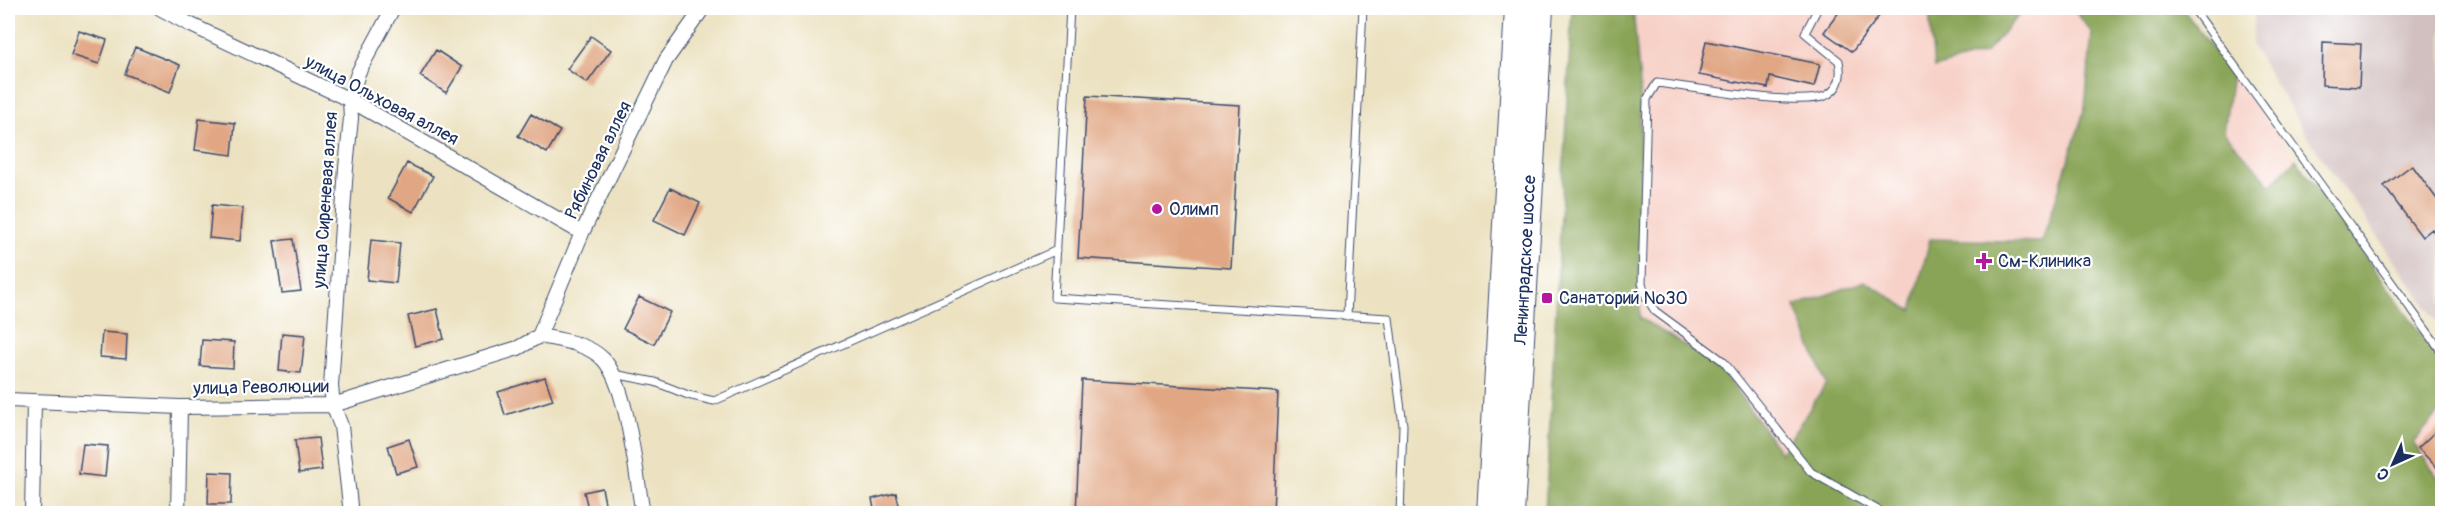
<svg xmlns="http://www.w3.org/2000/svg" width="2450" height="521" viewBox="0 0 2450 521" font-family="Pangolin,sans-serif">
<rect width="100%" height="100%" fill="#fff"/>
<filter id="ink" filterUnits="userSpaceOnUse"><feTurbulence type="fractalNoise" baseFrequency=".0167" numOctaves="2"/><feDisplacementMap in="SourceGraphic" scale="12" xChannelSelector="R" yChannelSelector="G"/><feConvolveMatrix kernelMatrix="1 2 1 2 8 2 1 2 1" color-interpolation-filters="sRGB"/></filter>
<filter id="wash" filterUnits="userSpaceOnUse"><feTurbulence type="fractalNoise" baseFrequency=".008" numOctaves="4" result="noise"/><feDisplacementMap in="SourceGraphic" scale="24" xChannelSelector="R" yChannelSelector="G"/><feGaussianBlur stdDeviation="1.35" result="paint"/><feColorMatrix in="noise" values="0 0 0 0 0 0 0 0 0 0 0 0 0 0 0 0 0 1.4 0 .05"/><feComposite in="paint" operator="in"/></filter>
<g filter="url(#wash)">
<rect width="100%" height="100%" fill="#ece2c1"/>
<path fill="#f7d1c7" d="M1601,8H2182L2296,159L2442,364V513L1594,514Z"/>
<path fill="#d2bfc0" d="M2255,8H2442V328L2305,133L2252,45Z"/>
<path fill="#89a456" stroke="#526a5a" stroke-width="1.5" d="M1572,8H1633L1640,85V318L1719,366L1781,453L1826,384L1795,306L1865,281L1912,311L1930,239L2042,242L2085,108L2092,33L2073,8H2182L2232,74L2224,132L2271,185L2296,159L2442,364V409L2413,443L2442,483V513L1545,514Z
M1935,8H2025L1985,53L1934,68L1929,10Z"/>
<g id="blocks">
<path fill="#e1a785" d="M1842,8H1885L1852,52L1824,32Z
M79,31L107,40L99,64L71,55Z
M591,36L611,50L587,83L567,69Z
M1706,41L1820,64L1814,87L1770,77L1768,88L1699,75Z
M2323,42L2361,44L2359,87L2322,85Z
M135,47L180,65L170,92L125,74Z
M436,50L462,67L446,93L420,76Z
M1087,96L1240,105L1231,268L1078,258Z
M531,114L560,131L547,153L518,136Z
M199,119L235,123L232,155L195,150Z
M407,163L433,176L413,212L388,198Z
M2412,165L2442,206V243L2432,229L2422,237L2384,186Z
M670,188L700,203L685,235L654,220Z
M212,205L243,208L240,241L209,238Z
M293,239L301,291L282,293L274,241Z
M371,240L400,243L396,283L367,280Z
M639,297L670,312L654,344L623,329Z
M437,309L444,339L415,346L408,316Z
M102,332L127,334L126,359L100,357Z
M282,333L305,335L301,373L279,371Z
M202,340L234,342L233,368L200,366Z
M545,377L553,400L505,415L498,392Z
M1082,380L1278,392L1273,513H1076Z
M2442,425V473L2418,448Z
M318,438L322,470L299,473L295,440Z
M409,439L418,467L396,473L388,446Z
M83,444L108,446L105,477L79,474Z
M209,472L232,473L231,504H208Z
M602,488L607,513H589L584,492Z
M896,493L901,512L875,513L872,499Z"/>
</g>
</g>
<g filter="url(#ink)">
<use href="#blocks" fill-opacity="0" stroke="#3a4a6d" stroke-width="1.5"/>
<g fill="none" stroke-linecap="round" stroke-linejoin="round">
<defs>
<path id="lane" d="M1070,8L1054,298L1389,318L1403,425L1400,514
M1818,8L1805,33L1839,61C1842,75 1840,89 1825,96C1798,107 1691,87 1657,83L1647,99L1642,283L1646,297L1655,311L1723,361L1811,472L1885,514
M2193,8L2442,352
M1347,316L1363,8
M614,374L655,382L688,395L714,401L1057,250"/>
<path id="street" d="M160,8L189,24L350,100L582,233
M539,336L582,233L666,60L703,8
M539,336C560,340 587,343 603,359C628,385 636,476 643,514
M8,400L180,407L333,405L518,348L539,336
M32,514L34,401
M178,514L180,407
M351,514L341,426L333,405L331,386L346,168L351,118L350,100L358,73L393,8"/>
<path id="highway" d="M1490,514L1518,8
M1511,514L1540,8"/>
</defs>
<use href="#lane" stroke="#3a4a6d" stroke-width="9"/>
<use href="#street" stroke="#3a4a6d" stroke-width="16"/>
<use href="#highway" stroke="#3a4a6d" stroke-width="28"/>
<use href="#lane" stroke="#fff" stroke-width="7"/>
<use href="#street" stroke="#fff" stroke-width="14"/>
<use href="#highway" stroke="#fff" stroke-width="26"/>
</g>
</g>
<g fill="#b5179e" stroke="#fff" stroke-width="2">
<circle cx="1157" cy="209" r="6"/>
<path d="M1981 252h6v6h6v6h-6v6h-6v-6h-6v-6h6z"/>
<rect x="1541" y="292" width="12" height="12" rx="3"/>
</g>
<g text-anchor="middle" stroke-width="4.5" stroke-linejoin="round" paint-order="stroke">
<g font-size="18" fill="#1b2f5e" stroke="#fff">
<text transform="translate(382 100) rotate(28)" y="6">улица Ольховая аллея</text>
<text transform="translate(598 160) rotate(-64)" y="6">Рябиновая аллея</text>
<text transform="translate(325 200) rotate(-86)" y="6">улица Сиреневая аллея</text>
<text transform="translate(1525 260) rotate(-87)" y="6">Ленинградское шоссе</text>
<text transform="translate(261 387) rotate(-1)" y="6">улица Революции</text>
</g>
<g font-size="18" fill="#1b2f5e" stroke="#fff" text-anchor="start">
<text x="1169" y="215">Олимп</text>
<text x="1998" y="267">См-Клиника</text>
<text x="1559" y="304">Санаторий №30</text>
</g>
</g>
<rect width="2450" height="521" fill="none" stroke="#fff" stroke-width="30"/>
<g transform="translate(2393 464) rotate(225)" stroke="#ffffff" stroke-width="4.5" paint-order="stroke">
<path d="M0-4.5L10 22L0 15L-10 22Z" fill="#1b2f5e"/>
<text y="-9" font-size="16" font-weight="bold" text-anchor="middle" fill="#1b2f5e">С</text>
</g>
</svg>
